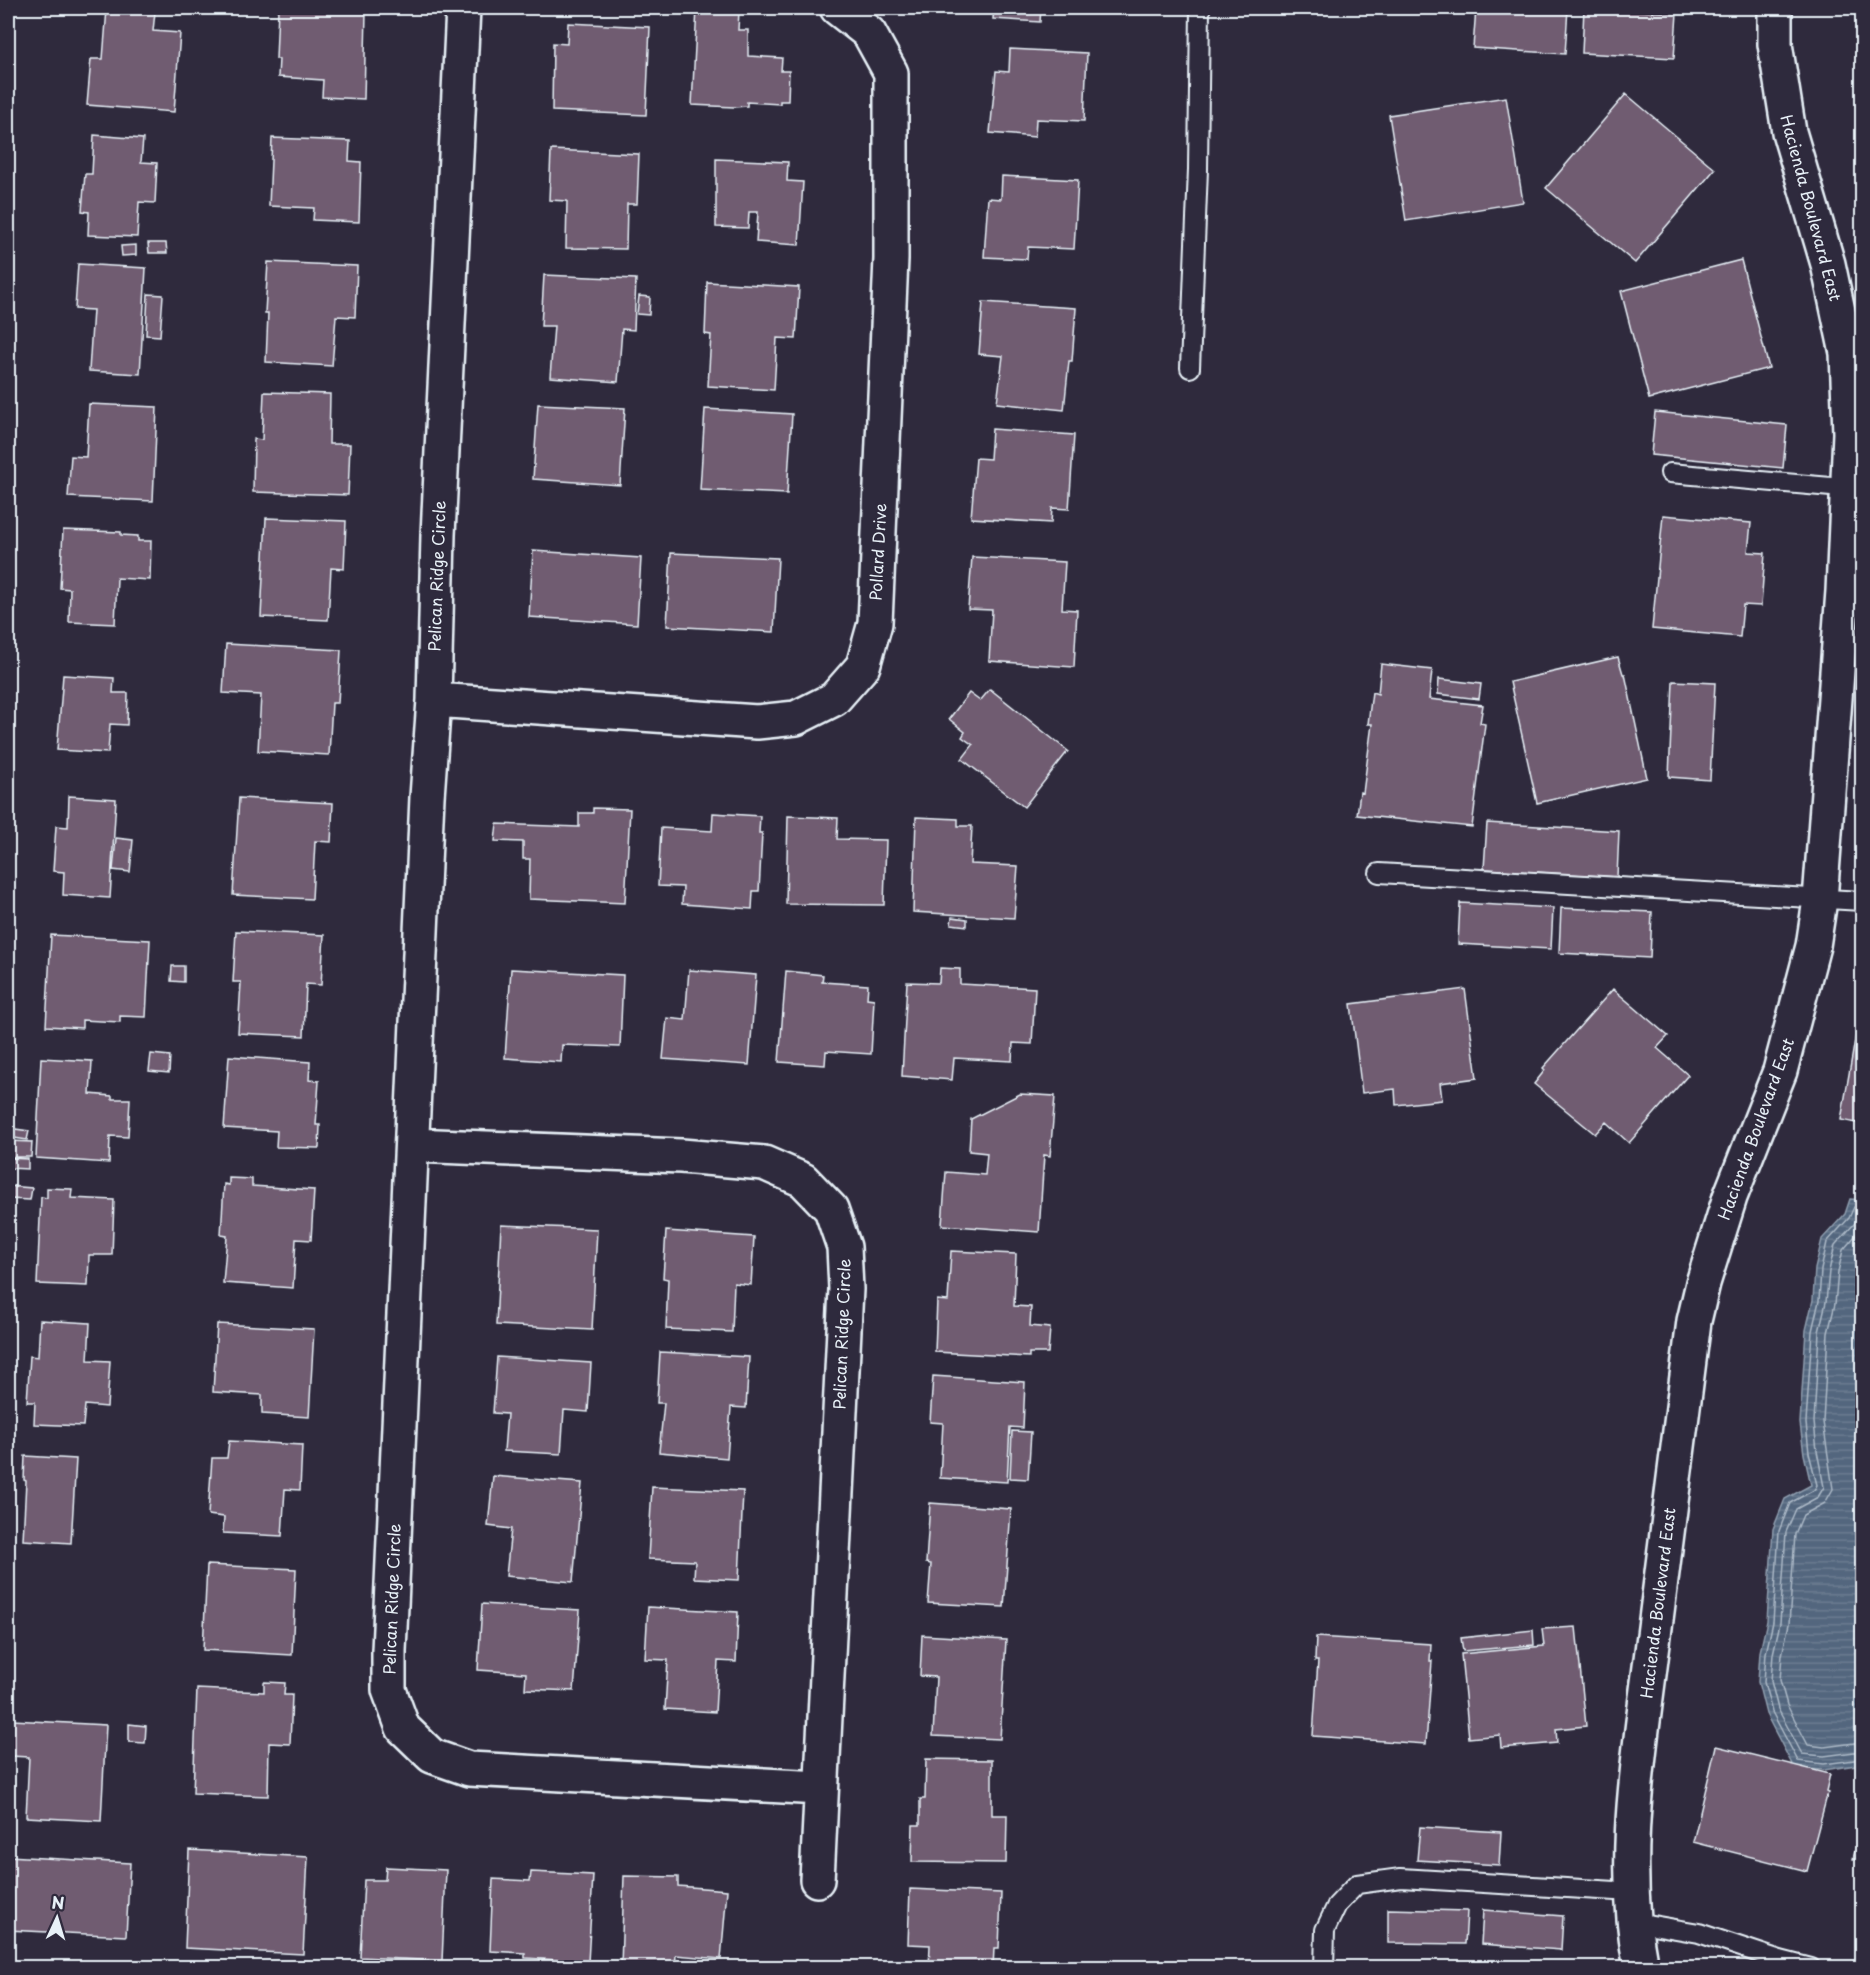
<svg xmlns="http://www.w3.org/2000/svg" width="1870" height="1975" viewBox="0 0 1870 1975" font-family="'Playpen Sans',sans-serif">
<defs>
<pattern id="water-rules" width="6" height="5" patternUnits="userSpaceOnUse" patternTransform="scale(1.5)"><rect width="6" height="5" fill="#53667e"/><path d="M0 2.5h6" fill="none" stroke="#6c7c91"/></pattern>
</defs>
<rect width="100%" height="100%" fill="#2f2a3d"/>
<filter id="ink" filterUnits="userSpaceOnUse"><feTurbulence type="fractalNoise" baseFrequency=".0167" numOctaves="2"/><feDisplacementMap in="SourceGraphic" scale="12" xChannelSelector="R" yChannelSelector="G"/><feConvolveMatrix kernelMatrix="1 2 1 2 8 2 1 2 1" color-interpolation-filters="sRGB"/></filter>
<g filter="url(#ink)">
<path fill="url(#water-rules)" stroke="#8f9eaf" stroke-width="1.5" d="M1850,1199L1862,1200V1764L1824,1770L1794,1768L1766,1714L1758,1682L1760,1652L1767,1621L1773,1529L1785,1499L1811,1485L1804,1454L1800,1423L1806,1330L1813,1300L1815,1269L1822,1239L1845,1214Z"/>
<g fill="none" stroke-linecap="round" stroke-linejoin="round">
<path stroke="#acb9c7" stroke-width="1.5" d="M1862,1206L1854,1207L1849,1218L1827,1242L1821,1270L1819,1301L1812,1331L1806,1423L1809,1453L1817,1485L1814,1490L1790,1503L1779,1531L1773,1622L1766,1653L1764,1682L1772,1712L1798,1761L1824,1764L1862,1759
M1862,1213L1859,1214L1855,1223L1835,1245L1829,1271L1826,1302L1819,1332L1814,1422L1817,1451L1824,1487L1818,1497L1796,1509L1786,1532L1780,1623L1773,1654L1771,1681L1778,1709L1802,1754L1824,1756L1862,1751
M1862,1228L1843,1250L1838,1272L1835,1304L1828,1333L1823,1422L1833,1489L1825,1503L1803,1515L1795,1534L1789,1624L1782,1655L1780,1680L1787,1705L1808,1745L1824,1747L1862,1742"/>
</g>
<path fill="#705b71" stroke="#e8f1f8" stroke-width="1.5" d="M697,8L739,10L738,30H748V56L782,58L781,71H789L788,101H780V104L747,102V106L734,107L692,105Z
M994,8H1041L1040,22L993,19Z
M1476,8H1568L1565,54L1473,48Z
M1584,8L1677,13L1674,58L1582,53Z
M107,9L155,12L153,31L180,33L174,112L87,105L91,59H103Z
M278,9L366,12L364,99L322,97L323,80L278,77L279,59H276Z
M568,23L650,27L646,115L552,111L553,43L567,44Z
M1010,49L1087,53L1084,121L1036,119L1035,137L990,133L996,71L1009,72Z
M1626,94L1715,169L1635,263L1546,188Z
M1506,97L1523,202L1406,221L1389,115Z
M94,135L143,139L141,162L157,163L155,203L139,202L137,237L88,235L89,212L82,211L85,174H92Z
M272,138L350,141L349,161L361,162L359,222L313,220L314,208L269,206Z
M551,150L639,154L637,204H627L626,249L566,248L567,201L549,200Z
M716,159L788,162L787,181L803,182L799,245L756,242L758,212H749L748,228L716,227Z
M1002,176L1078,180L1074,249L1028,247L1027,259L984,257L988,198L1001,199Z
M148,243H166L167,253H149Z
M136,245V255L122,256L121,246Z
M1741,260L1769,368L1649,399L1621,291Z
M268,262L357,266L355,317L336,316L332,366L266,362L268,313H265Z
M78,264L146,268L140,374L89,371L93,310L75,309Z
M544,275L636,279L634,330L622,329L618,382L550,377L554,326H541Z
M707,282L799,287L796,339L777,338L774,390L708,386L711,335L705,334Z
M148,294L163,295L160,336L146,335Z
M639,296L650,297L649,315L637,314Z
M983,302L1076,308L1072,361H1069L1064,410L997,403L1003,356L979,354Z
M264,392L330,394L329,444H350L348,495L253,492L254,439L262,440Z
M89,404L157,407L153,501L68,497L71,456L86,457Z
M538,404L625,408L620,485L533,479Z
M705,409L792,414L787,494L700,490Z
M1655,412L1787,425L1783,468L1651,455Z
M992,429L1074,435L1069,509L1052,508L1051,523L971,518L976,458L990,459Z
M1663,515L1751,523L1748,552L1765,553L1761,606L1743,605L1740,637L1652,629Z
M266,518L346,521L344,569L331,568L328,620L261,617Z
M63,530L121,532V535L138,536V541H151L150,580L117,578L115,624L69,622L70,589L60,588Z
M533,551L641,558L637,624L529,617Z
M671,553L778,558L774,632L667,626Z
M972,557L1065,562L1062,609L1077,610L1074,667L989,661L992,610L968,609Z
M226,644L341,650L338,703H332L329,755L258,751L261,695L223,693Z
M1618,657L1623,674H1625L1647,778L1537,803L1510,682Z
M1381,664L1432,670L1429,699L1483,705L1480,723L1485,724L1472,827L1357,815L1360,792L1363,793L1372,724H1368L1372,692L1378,694Z
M63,675L114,678L113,693H128L127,725L110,724L108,753L57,750Z
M1439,679L1481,684L1479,699L1438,694Z
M1673,681L1715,683L1710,780L1669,777Z
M990,689L1068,751L1024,807L962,759L973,745L962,737L965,732L949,719L969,693L980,701Z
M69,796L116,799L110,898L63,895L64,872L53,871L56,826L68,827Z
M239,798L333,803L331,842L315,841L312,899L233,895Z
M593,808L630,809L625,903L529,899L530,859H523V842L495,841L497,824L579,827V813H593Z
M713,813L760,816L759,833H762L759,891H753L752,909L682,904L683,887L658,886L661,828L712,831Z
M788,816L838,818L837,839L886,840L884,905L786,904Z
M916,817L958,819V826H972L970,864L1018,866L1014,918L913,912Z
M1487,823L1619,831L1617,877L1484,869Z
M116,838L133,840L130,872L113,870Z
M1460,903L1553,908L1551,949L1458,944Z
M1561,908L1652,912L1650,958L1559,953Z
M952,917L967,919V926L951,924Z
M236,931L324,935L321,985L306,984L304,1036L238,1033L241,982H233Z
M51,935L150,940L146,1017L120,1016V1022L82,1020V1028L46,1026Z
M172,966H184V982L171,981Z
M940,968L960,969V984L1035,988L1032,1044L1013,1043L1012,1061L954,1058L952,1080L902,1076L907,982L939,983Z
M511,969L623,975L620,1047L562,1045L561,1062L505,1058Z
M689,970L756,975L749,1065L663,1059L667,1018L685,1020Z
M786,971L823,975L822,982L868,985L867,998L874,999L871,1054L826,1051L825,1065L779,1062Z
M1465,989L1477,1078L1440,1083L1442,1100L1396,1105L1395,1089L1362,1093L1351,1004Z
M1613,989L1668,1036L1657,1048L1688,1075L1629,1143L1606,1122L1595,1134L1534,1084L1545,1070L1543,1068Z
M1859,1017H1862V1124L1841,1120Z
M151,1054L170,1056L169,1073L149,1071Z
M229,1056L310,1062L309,1080L319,1081L316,1125H320L319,1148L276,1147L277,1131L224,1128Z
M41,1058L92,1061L90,1094L112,1096V1099H130L128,1137L110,1136L109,1163L36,1158Z
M1020,1094L1055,1096L1050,1156L1044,1155L1039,1232L942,1225L946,1172L985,1175L987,1153L969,1151L971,1119Z
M8,1128L29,1131L27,1140L8,1137Z
M8,1141L32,1142L31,1157H8Z
M8,1158L28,1159V1169L8,1168Z
M229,1178L252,1179V1186L314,1190L311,1240L296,1239L293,1288L223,1283L227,1236L221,1235L224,1184L229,1185Z
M8,1186L32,1188L30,1200L8,1199Z
M47,1188L72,1189L71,1198L114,1200L112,1255H89L88,1286L37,1284L41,1197L47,1198Z
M501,1225L597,1229L592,1330L496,1325Z
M666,1231L754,1237L751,1285L734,1283L732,1332L666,1329L668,1279L663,1278Z
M951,1251L1016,1254L1014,1306L1031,1307L1030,1326L1050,1328L1048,1353H1029V1357L935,1352L937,1300L948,1301Z
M40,1320L90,1323L88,1360L110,1361L107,1407L85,1405L83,1426L34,1424L35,1402H27L30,1356L38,1357Z
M217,1324L314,1329L309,1417L262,1414V1395L213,1392Z
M660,1352L749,1357L746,1408L731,1407L727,1458L659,1452L664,1403H657Z
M497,1357L591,1363L588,1412L564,1410L561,1454L504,1451L507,1414L493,1413Z
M933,1376L1025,1382L1023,1428L1010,1427L1007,1482L940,1478L943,1423L930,1422Z
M1012,1431L1031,1432L1028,1479L1010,1478Z
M229,1441L302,1445L300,1490L285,1489L282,1536L223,1533L224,1517L208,1515L212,1458H227Z
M25,1456L76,1459L71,1543L23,1540L26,1481L24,1480Z
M493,1476L582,1483L573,1582L506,1576L511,1529L488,1526Z
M652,1487L743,1491L739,1580L694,1578L695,1561L648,1559Z
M930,1503L1011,1509L1004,1607L928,1603L931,1564L926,1563Z
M207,1565L296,1569L292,1655L203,1650Z
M482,1604L580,1610L574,1691L525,1689L526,1673L478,1670Z
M648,1607L738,1612L736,1662L718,1661L715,1712L665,1709L668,1660L645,1659Z
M1576,1627L1586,1726L1556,1729L1557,1743L1501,1748L1500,1735L1469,1738L1461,1654L1544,1646L1542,1629Z
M1533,1630L1534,1645L1463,1651L1461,1638Z
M922,1635L1006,1640L1000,1739L933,1736L936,1677L920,1676Z
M1316,1637L1431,1644L1430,1661H1432L1426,1744L1313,1736L1318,1661H1315Z
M264,1682L285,1683L284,1695H292L290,1744L269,1743L268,1796L193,1793L197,1689L264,1692Z
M12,1720L106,1725L101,1821L26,1817L29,1757L10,1756Z
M129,1724L146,1726L145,1743L129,1742Z
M1716,1746L1830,1774L1826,1791L1828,1792L1807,1871L1693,1842Z
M926,1759L992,1760V1815H1007L1006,1863L912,1862L913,1825H920V1799H925Z
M1862,1824V1861L1853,1859Z
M1420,1827L1501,1832L1499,1865L1417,1860Z
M189,1850L308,1857L303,1954L185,1948Z
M8,1856L130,1863L126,1936L8,1930Z
M386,1867L446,1870L442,1961L360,1957L364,1880H385Z
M531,1872L593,1875L588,1962L525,1958V1953L490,1951L493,1879L530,1881Z
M624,1876L678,1877V1886L727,1890L721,1959L676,1955L675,1968L621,1967Z
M910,1889L1001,1893L999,1948H994L993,1968H929L930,1945L908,1944Z
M1388,1909L1467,1911L1465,1944L1388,1943Z
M1483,1910L1563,1916L1561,1950L1481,1944Z"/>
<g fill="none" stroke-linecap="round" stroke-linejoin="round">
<defs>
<path id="service" d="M1190,368L1198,169L1200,8
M1670,473L1854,489
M1379,873L1862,901
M1635,1922L1699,1933L1780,1960L1811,1968
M1324,1968L1325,1930L1337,1905L1357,1884L1401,1878L1632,1892"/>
<path id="minor" d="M463,8L438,535L434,700L427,797L389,1651V1690L403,1728L432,1756L469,1769L820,1788
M434,700L757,722L796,718L834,699L863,666L875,623L891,259V73L869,33L837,8
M412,1145L681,1156L764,1163L803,1180L831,1209L844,1247L846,1289L817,1880
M1641,1968C1620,1862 1639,1756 1652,1651C1666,1541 1680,1431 1694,1321L1703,1283L1730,1197L1780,1071L1813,946L1820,900L1843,591L1850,433L1847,353L1828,264L1789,132L1775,44V8"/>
</defs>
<use href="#service" stroke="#e8f1f8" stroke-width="22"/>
<use href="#minor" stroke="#e8f1f8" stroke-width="38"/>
<use href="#service" stroke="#2f2a3d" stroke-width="18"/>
<use href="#minor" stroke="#2f2a3d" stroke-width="33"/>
</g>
</g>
<g text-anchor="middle" stroke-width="4.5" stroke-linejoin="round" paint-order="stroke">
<g font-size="16" fill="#e8f1f8" stroke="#2f2a3d">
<text transform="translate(1811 208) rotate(75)" y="6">Hacienda Boulevard East</text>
<text transform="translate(878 552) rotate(-87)" y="6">Pollard Drive</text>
<text transform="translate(437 576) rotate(-88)" y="6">Pelican Ridge Circle</text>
<text transform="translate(1756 1129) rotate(-70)" y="6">Hacienda Boulevard East</text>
<text transform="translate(842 1334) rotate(-88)" y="6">Pelican Ridge Circle</text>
<text transform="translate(392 1599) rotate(-88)" y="6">Pelican Ridge Circle</text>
<text transform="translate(1658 1603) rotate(-83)" y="6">Hacienda Boulevard East</text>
</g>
</g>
<rect width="1870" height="1975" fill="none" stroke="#2f2a3d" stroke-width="30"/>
<rect x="15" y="15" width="1840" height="1945" fill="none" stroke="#e8f1f8" stroke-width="2" filter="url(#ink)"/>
<g transform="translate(57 1918) rotate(4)" stroke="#2f2a3d" stroke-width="4.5" paint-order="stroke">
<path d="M0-4.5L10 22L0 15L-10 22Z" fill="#e8f1f8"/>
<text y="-9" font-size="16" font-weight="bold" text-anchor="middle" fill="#e8f1f8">N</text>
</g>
</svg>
